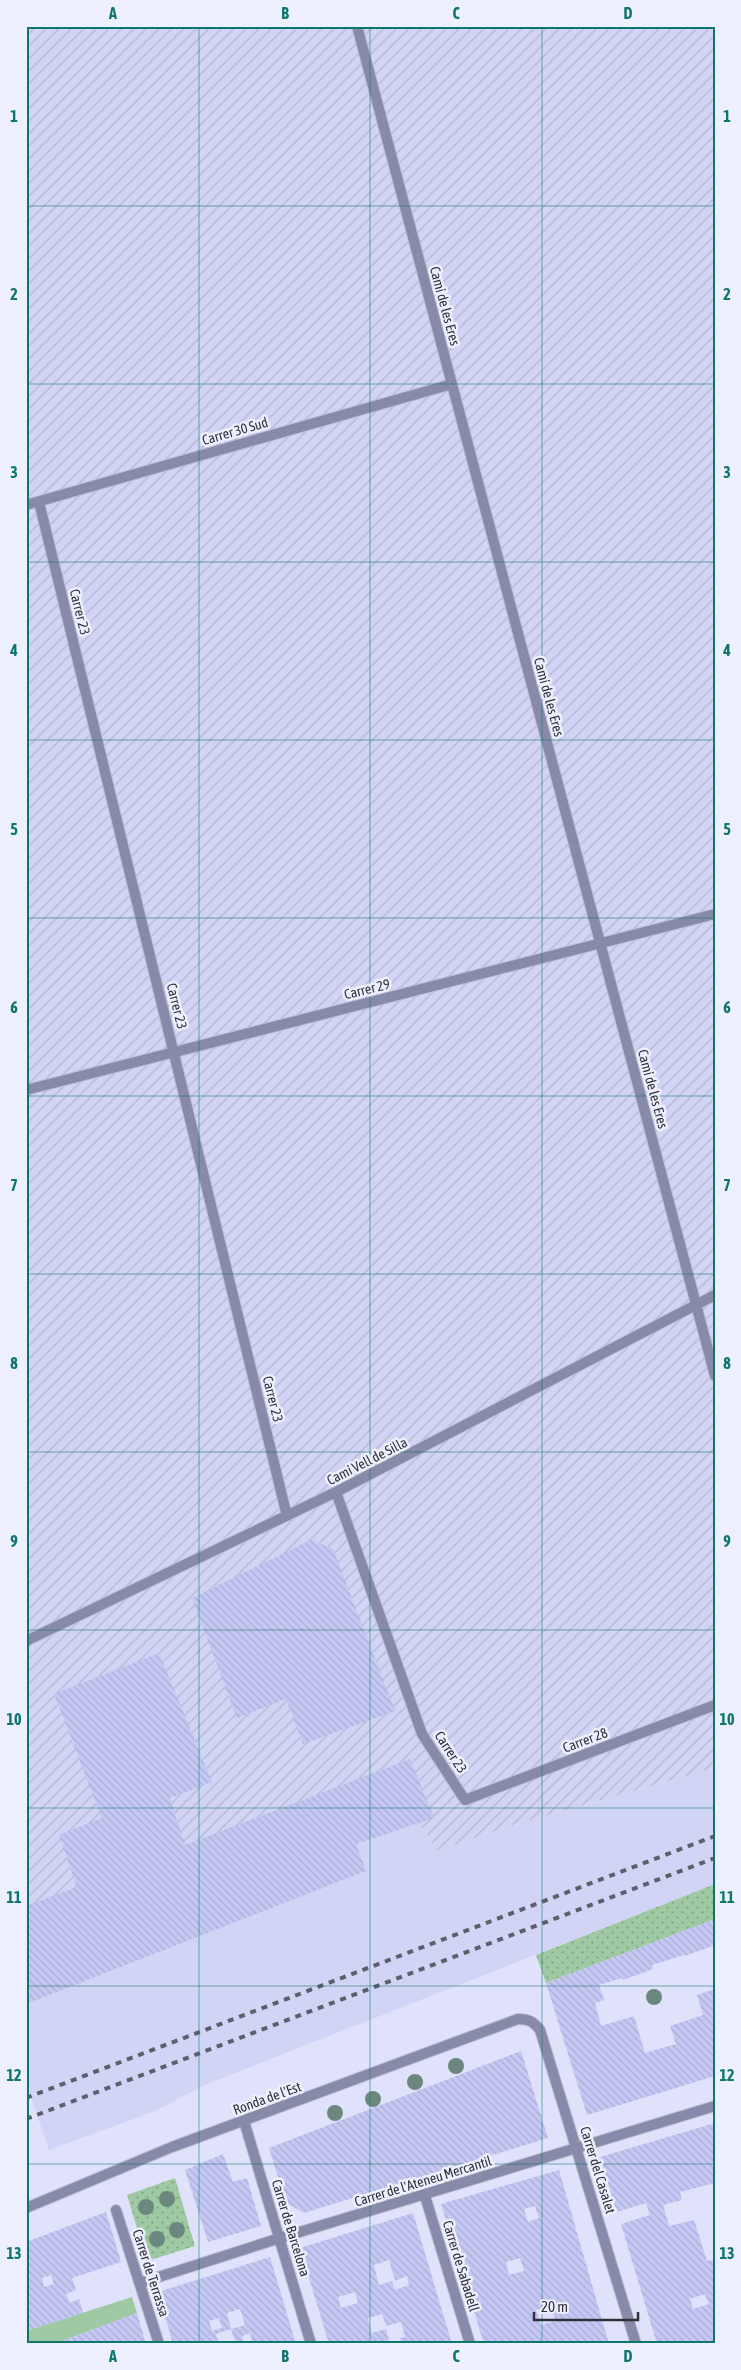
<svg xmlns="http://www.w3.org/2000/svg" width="741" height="2370" viewBox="0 0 741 2370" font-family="'Asap Condensed',sans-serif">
<defs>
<pattern id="industrial-furrows" width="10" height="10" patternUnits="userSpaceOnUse" patternTransform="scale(1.25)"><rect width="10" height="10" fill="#d1d4f4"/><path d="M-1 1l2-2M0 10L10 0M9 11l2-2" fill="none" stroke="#b4b6d2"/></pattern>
<pattern id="park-dots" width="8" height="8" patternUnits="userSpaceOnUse" patternTransform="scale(1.25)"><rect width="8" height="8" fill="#9ec9a2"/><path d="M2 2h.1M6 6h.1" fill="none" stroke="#81a485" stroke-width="1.8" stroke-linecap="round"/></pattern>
<pattern id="building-back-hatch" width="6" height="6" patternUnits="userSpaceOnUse" patternTransform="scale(1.25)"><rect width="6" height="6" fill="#c5c8f4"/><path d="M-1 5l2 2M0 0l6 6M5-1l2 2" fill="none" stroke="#aaacd2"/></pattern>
</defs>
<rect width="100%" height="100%" fill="#dfe2fa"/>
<path fill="#d1d4f4" d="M715,1768V1884L207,2084L155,2111L49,2150L26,2083V2004L366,1871L356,1844L420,1822L437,1851L513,1825Z"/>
<path fill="url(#industrial-furrows)" d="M26,26H715V1768L513,1825L437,1851L419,1822L356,1844L366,1871L26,2004Z"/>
<path fill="#9ec9a2" d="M132,2297L137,2313L54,2344H26V2331Z"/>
<path fill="url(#park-dots)" d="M715,1884V1919L546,1983L536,1955Z
M175,2178L195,2246L147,2261L127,2195Z"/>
<path fill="url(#building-back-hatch)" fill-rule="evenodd" d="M311,1540L333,1549L395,1711L303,1744L286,1699L237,1718L192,1598Z
M159,1653L212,1782L170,1798L185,1845L410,1759L434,1818L356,1844L366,1871L26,2004V1906L77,1887L59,1835L102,1818L54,1694Z
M715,1919V1945L685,1956L684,1955L652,1965L653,1969L623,1980L622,1978L599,1985L604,2000L595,2003L601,2026L634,2016L645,2053L676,2044L670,2026L703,2015L697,1995L715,1989V2076L587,2115L546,1983Z
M521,2051L548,2138L304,2213L286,2203L269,2148Z
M715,2123V2183L680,2192L682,2200L663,2205L669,2226L694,2220L707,2261L715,2259V2344H657L621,2224L650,2215L646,2203L617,2212L600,2157ZM705,2294L709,2304L693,2309L690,2299Z
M223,2154L233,2182L247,2178L261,2226L208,2242L185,2170Z
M559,2170L609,2344H484L441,2204ZM535,2206L539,2218L528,2222L524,2209ZM520,2258L524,2271L509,2275L506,2262ZM546,2307L552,2310L556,2321L541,2325L536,2310Z
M106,2212L121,2262L72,2278L76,2290L66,2294L70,2303L79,2299L83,2313L26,2331V2242ZM51,2275L54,2284L44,2287L42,2278Z
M413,2213L452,2344H401L400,2338L405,2337L401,2322L386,2326L382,2314L368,2318L372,2333L386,2329L390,2344H329L300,2248ZM389,2260L395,2281L407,2276L409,2285L395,2290L392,2281L379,2285L374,2265ZM355,2292L358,2303L341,2308L338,2297Z
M270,2257L296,2344H253L250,2333L242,2336L244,2344H236L231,2329L245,2325L240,2309L227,2313L231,2329L216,2334L219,2344H173L158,2292ZM219,2318L222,2328L212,2331L209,2321Z
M137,2313L146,2344H54Z"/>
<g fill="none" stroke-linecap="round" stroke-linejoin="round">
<defs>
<path id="street" d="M357,26L715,1376
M39,502L287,1516
M26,505L452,384
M26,1090L715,914
M336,1492L422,1734L465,1800L715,1705
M26,1641L336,1492L715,1295
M244,2121L311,2344
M425,2196L470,2344
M26,2208L172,2147L518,2019C529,2019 534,2022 540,2030L636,2344
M116,2210L159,2344
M140,2283L280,2238L715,2106"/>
</defs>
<use href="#street" stroke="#bcbfd4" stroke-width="12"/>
<use href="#street" stroke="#888aa9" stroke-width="10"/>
<path stroke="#5d5f6d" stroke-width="4" stroke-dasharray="6 6" stroke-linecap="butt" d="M26,2098L715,1836
M26,2119L715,1858"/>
</g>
<g fill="#6c877e">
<circle cx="654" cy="1997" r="8"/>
<circle cx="456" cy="2066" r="8"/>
<circle cx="415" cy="2082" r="8"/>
<circle cx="373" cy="2099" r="8"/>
<circle cx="335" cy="2113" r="8"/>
<circle cx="167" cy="2199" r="8"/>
<circle cx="146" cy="2207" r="8"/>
<circle cx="177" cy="2230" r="8"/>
<circle cx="157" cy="2239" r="8"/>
</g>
<path fill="none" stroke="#0f766e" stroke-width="1" stroke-opacity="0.55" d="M199,26V2344M370,26V2344M542,26V2344M26,206H715M26,384H715M26,562H715M26,740H715M26,918H715M26,1096H715M26,1274H715M26,1452H715M26,1630H715M26,1808H715M26,1986H715M26,2164H715"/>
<g text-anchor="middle" stroke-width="5" stroke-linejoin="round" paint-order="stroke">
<g font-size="14" fill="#30313b" stroke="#eef0ff">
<text transform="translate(445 306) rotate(75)" y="5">Camí de les Eres</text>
<text transform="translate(235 431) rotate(-16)" y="5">Carrer 30 Sud</text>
<text transform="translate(80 612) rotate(76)" y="5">Carrer 23</text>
<text transform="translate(549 697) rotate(75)" y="5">Camí de les Eres</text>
<text transform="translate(367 989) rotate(-14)" y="5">Carrer 29</text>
<text transform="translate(177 1006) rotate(76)" y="5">Carrer 23</text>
<text transform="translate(653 1089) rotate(75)" y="5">Camí de les Eres</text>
<text transform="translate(273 1399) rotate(76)" y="5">Carrer 23</text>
<text transform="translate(367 1461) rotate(-27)" y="5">Camí Vell de Silla</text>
<text transform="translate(585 1740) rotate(-21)" y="5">Carrer 28</text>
<text transform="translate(451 1752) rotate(57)" y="5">Carrer 23</text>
<text transform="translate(267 2098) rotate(-20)" y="5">Ronda de l'Est</text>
<text transform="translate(598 2170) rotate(73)" y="5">Carrer del Casalet</text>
<text transform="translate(423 2181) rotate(-17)" y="5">Carrer de l'Ateneu Mercantil</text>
<text transform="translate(291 2228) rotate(73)" y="5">Carrer de Barcelona</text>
<text transform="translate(461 2266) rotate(73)" y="5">Carrer de Sabadell</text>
<text transform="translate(151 2273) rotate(72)" y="5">Carrer de Terrassa</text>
</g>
</g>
<rect width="741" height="2370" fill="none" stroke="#eef0ff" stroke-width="55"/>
<path d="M534 2312v8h104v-8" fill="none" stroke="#30313b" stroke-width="2.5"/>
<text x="541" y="2312" font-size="15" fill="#30313b" stroke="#eef0ff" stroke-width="4" paint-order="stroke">20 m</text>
<rect x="28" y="28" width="686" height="2314" fill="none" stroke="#0f766e" stroke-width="2"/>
<g font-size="16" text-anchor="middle" font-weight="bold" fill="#0f766e">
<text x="113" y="19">A</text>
<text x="285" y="19">B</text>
<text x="456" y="19">C</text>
<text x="628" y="19">D</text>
<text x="14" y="122">1</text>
<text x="727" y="122">1</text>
<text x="14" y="300">2</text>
<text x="727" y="300">2</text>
<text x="14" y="478">3</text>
<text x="727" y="478">3</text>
<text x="14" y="656">4</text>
<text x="727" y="656">4</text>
<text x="14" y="835">5</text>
<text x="727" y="835">5</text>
<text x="14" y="1013">6</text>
<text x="727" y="1013">6</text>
<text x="14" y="1191">7</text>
<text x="727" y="1191">7</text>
<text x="14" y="1369">8</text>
<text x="727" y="1369">8</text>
<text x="14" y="1547">9</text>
<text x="727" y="1547">9</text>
<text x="14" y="1725">10</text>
<text x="727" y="1725">10</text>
<text x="14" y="1903">11</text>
<text x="727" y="1903">11</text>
<text x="14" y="2081">12</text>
<text x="727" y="2081">12</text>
<text x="14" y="2259">13</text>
<text x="727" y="2259">13</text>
<text x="113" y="2362">A</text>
<text x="285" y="2362">B</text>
<text x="456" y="2362">C</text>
<text x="628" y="2362">D</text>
</g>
</svg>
